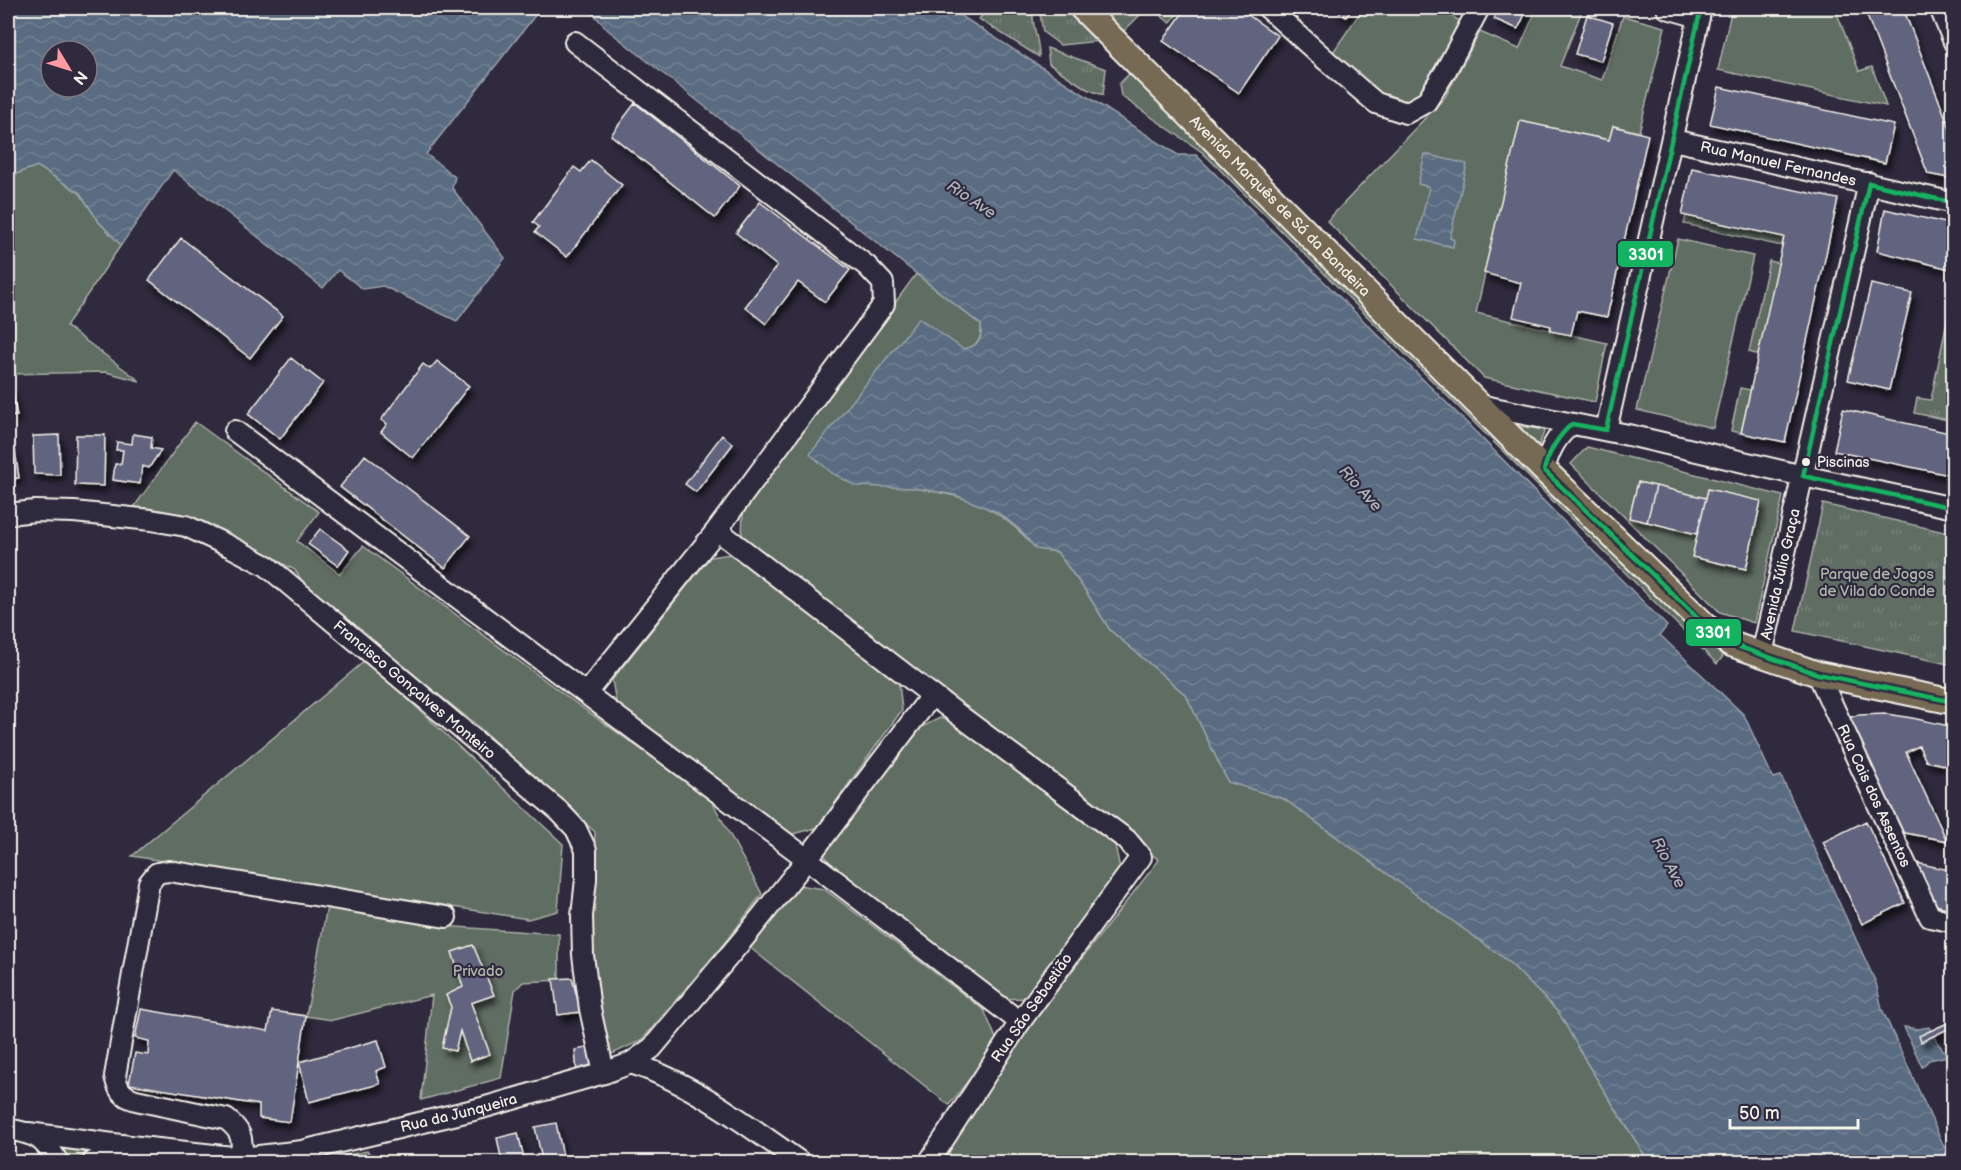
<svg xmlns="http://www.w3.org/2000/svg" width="1961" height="1170" font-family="'Balsamiq Sans',sans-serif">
	<defs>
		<pattern id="park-tufts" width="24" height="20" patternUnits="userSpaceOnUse" patternTransform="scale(1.5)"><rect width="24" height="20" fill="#606d62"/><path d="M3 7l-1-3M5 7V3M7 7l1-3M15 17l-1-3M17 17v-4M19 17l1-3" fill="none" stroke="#778278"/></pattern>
		<pattern id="water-waves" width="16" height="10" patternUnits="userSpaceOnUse" patternTransform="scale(1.5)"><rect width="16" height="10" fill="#5a6c81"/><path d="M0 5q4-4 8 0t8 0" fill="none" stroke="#728193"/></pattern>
		<filter id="shadow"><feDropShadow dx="3.5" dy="6" stdDeviation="3" flood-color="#0009"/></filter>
	</defs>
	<rect width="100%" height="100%" fill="#2f2a3d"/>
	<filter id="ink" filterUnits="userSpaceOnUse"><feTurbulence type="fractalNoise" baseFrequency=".0167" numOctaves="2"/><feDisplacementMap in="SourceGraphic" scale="12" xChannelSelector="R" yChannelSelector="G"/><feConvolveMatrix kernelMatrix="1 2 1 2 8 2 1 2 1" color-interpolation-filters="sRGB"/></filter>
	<g filter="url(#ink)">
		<path fill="#606d62" stroke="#aaafa5" stroke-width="1.5" d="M1097,8H1147L1121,34Z
			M1151,8H1182L1170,23Z
			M1363,8H1436L1464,23L1422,95L1403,105L1380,98L1331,55Z
			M1537,8H1583L1560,66L1602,80L1623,16L1665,27L1639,132L1614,126L1609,140L1520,122L1476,313L1607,343L1595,402L1484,378L1327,221L1445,97L1480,32L1519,49Z
			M1732,8H1835L1859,71L1872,67L1886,106L1718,70Z
			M1132,71L1697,635L1725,654L1717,664L1202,152L1121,96L1119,84Z
			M37,166L80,193L99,222L121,245L66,326L140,381L106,372L8,374V177Z
			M1686,216L1784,237L1782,246L1684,224Z
			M1678,239L1753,256L1713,428L1637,410Z
			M1769,261L1779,263L1759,355L1749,352Z
			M916,274L981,325C982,340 977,347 962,349L914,488C969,497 999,505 1036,549L1057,552L1085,590L1110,630L1186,695L1228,782L1284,799L1508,961L1559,1013L1587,1063L1649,1162H938L1032,1022L1159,860L742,537L743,511Z
			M1740,388L1751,390L1741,433L1731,431Z
			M195,422L319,512L297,541L340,574L363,546L577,704L710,798L762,894L732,934L642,1040L608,1056L593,986L590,923L595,832L473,722L310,593L295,570L261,552L205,527L134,507Z
			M1517,426L1545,430L1538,447Z
			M1587,447L1783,496L1754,623L1720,612L1571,464Z
			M731,554L899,683L902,710L817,828L789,835L616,703L612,680L710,557Z
			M366,660L563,844L558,911L528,919L132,856Z
			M940,718L952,722L1115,845L1121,873L1028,998L1001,999L837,874L823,853L915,730Z
			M798,885L824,889L984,1010L998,1043L949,1105L749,947Z
			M327,907L442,926L559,934V980L523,982L515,990L501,1078L421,1100L432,995L333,1020L306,1016Z
			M52,1147L87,1152L73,1162H63Z
			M367,1151L378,1162H313Z"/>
		<path fill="url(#park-tufts)" stroke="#aaafa5" stroke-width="1.5" d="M988,8H1034C1030,24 1040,40 1039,57L979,19Z
			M1039,8H1063L1100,41L1060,45L1043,32Z
			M1047,48L1106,69L1103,95L1087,89L1049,64Z
			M1953,291V421L1914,413L1917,398L1931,400Z
			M1823,504L1953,534V665L1795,631Z"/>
		<path fill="url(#water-waves)" stroke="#98a1aa" stroke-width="1.5" fill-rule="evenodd" d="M8,8H541L426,154L455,177L452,188L505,258L457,321L383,286L363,289L338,270L323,288L173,170L121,245L99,222L80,193L37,166L8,177ZM51,51H87V87H51Z
			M588,8H949L1178,155H1196L1459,415L1667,626L1660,635L1744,715L1773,778L1781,776L1876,983L1882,1009L1951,1162H1649L1587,1063L1559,1013L1508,961L1284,799L1228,782L1186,695L1110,630L1085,590L1057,552L1036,549L1019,529L997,512L955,495L914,488L856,486L832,473L810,454L919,318L963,349C977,347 983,340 981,325L608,30Z
			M1425,154L1467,164L1450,238L1454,240L1453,247L1417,239L1429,187L1418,184Z
			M1904,1027L1918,1029L1929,1027L1937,1042L1948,1056L1929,1060L1922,1067Z"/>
		<path fill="#62647e" stroke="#f4f1e8" stroke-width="1.5" filter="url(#shadow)" d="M1186,8H1238L1278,36L1239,93L1163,41Z
			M1332,8H1353L1346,17Z
			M1499,8H1528L1518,29L1494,19Z
			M1864,8H1903L1954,139V179L1928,174Z
			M1587,15L1613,23L1601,61L1575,54Z
			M1719,87L1894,125L1885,163L1710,124Z
			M635,103L740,186L715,218L611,135Z
			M1520,121L1609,140L1613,126L1648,135L1607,317L1577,311L1571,335L1550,331L1551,326L1513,317L1521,283L1484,273Z
			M591,160L622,185L567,257L535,232L539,227L533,222L574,167L581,172Z
			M1692,168L1838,199L1785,442L1741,433L1784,237L1682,215Z
			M760,202L850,270L825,302L798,282L766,324L745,307L777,266L736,233Z
			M1885,209L1954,225V270L1877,251Z
			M181,238L283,316L250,358L149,280Z
			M1871,284L1912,293L1889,390L1848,380Z
			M291,358L323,383L280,439L248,414Z
			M437,361L469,386L413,458L381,432L387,424L381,420L423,364L430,369Z
			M8,386H11L17,416L8,417Z
			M1843,409L1954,434V476L1834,451Z
			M133,434L152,437L151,448L161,450L149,468L142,466L140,484L113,480L115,464H121L123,450H116L117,442L132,444Z
			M59,435L60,475L34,474L33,436Z
			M76,435H105L104,486L75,485Z
			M722,435L733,444L696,492L685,484Z
			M15,450L19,478L8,480V451Z
			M365,455L470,536L445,568L340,487Z
			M1638,482L1656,486L1647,522L1629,518Z
			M1656,486L1706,498L1697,534L1647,522Z
			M1708,489L1761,501L1746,569L1692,557Z
			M320,529L349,550L338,566L308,544Z
			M1886,714L1912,718L1954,727V767L1926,761L1919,746L1906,752L1947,841L1900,832L1848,718L1858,715Z
			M1866,821L1905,903L1862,924L1823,842Z
			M1912,862L1954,871V910L1932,904Z
			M473,945L494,995L471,1003L490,1054L470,1061L460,1031L455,1051L442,1048L451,1007L446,995L463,987L452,952Z
			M572,978L581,1012L558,1015L553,979Z
			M141,1009L268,1031L272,1011L306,1016L290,1122L259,1118V1105L129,1084L135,1053L148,1055L149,1041L135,1038Z
			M1954,1020V1026L1921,1042L1919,1036Z
			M378,1040L386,1067L376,1071L380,1084L309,1102L299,1062Z
			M591,1047L597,1069L577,1074L575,1050Z
			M556,1123L563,1156L542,1160L535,1127Z
			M518,1133L525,1162H502L497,1138Z"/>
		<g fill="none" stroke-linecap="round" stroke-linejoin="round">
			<g stroke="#f4f1e8" stroke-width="24">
				<g id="minor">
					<path d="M1268,8L1327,61L1376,103L1406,113L1426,102L1445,72L1479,8"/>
					<path d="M1667,8L1699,17"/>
					<path d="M1940,8L1954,42"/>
					<path d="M575,42L867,266L883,283L884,304L717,530L586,693"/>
					<path id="s1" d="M1673,140L1954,203"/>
					<path d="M1479,405L1633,436L1803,476L1954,508"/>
					<path d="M1606,430L1701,8"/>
					<path d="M235,431L807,859L1020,1022"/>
					<path d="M1544,470C1549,451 1556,436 1572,424"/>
					<path id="s2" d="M8,514L35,511L74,512L151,520L186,526L229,546L267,566L297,591L559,811L576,829L586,850V879L582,916L583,955L590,1009L604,1073"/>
					<path d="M717,530L932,695L1127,840L1141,857L1020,1022L929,1162"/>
					<path id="s3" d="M1762,654L1869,183"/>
					<path id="s4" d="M1818,674L1930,917L1954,922"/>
					<path d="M631,1063C693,1083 747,1125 800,1162"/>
					<path d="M8,1129C37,1135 42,1136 58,1162"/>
					<path d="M28,1133L121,1145"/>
					<path d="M242,1158C242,1138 243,1132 226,1119L136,1100C122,1096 118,1090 115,1076L149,883L157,873L169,871L446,917"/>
					<path id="s5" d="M93,1162L121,1145L242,1158L302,1151L482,1108L604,1073L631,1063L652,1048L749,932L807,859L932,695"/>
				</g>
			</g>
			<g stroke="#f4f1e8" stroke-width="28">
				<g id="major">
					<path id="s6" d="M1082,8L1544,470L1710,630L1731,644L1818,674L1954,702"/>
				</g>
			</g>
			<use href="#minor" stroke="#2f2a3d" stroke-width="20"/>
			<use href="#major" stroke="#776a54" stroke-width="24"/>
			<g stroke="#2f2a3d" stroke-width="9">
				<path id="bus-1" d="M1701,8L1606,430L1572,424C1557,437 1549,451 1544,470L1710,630L1731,644L1818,674L1954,702
					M1954,203L1869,183L1803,476L1954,508"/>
			</g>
			<use href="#bus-1" stroke="#13b361" stroke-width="4.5"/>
		</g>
	</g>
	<circle fill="#f4f1e8" stroke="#2f2a3d" stroke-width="2" cx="1806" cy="462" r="5"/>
	<g text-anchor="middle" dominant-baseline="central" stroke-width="4.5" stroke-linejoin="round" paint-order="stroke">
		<g font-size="14" fill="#f4f1e8" stroke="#2f2a3d" text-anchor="start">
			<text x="1817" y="462">Piscinas</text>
		</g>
		<g font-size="15" fill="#f4f1e8" stroke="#2f2a3d">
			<text stroke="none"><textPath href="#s1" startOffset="108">Rua Manuel Fernandes</textPath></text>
			<text stroke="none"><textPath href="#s6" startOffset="280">Avenida Marquês de Sá da Bandeira</textPath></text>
			<text stroke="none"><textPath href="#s3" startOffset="82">Avenida Júlio Graça</textPath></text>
			<text stroke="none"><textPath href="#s2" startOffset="462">Francisco Gonçalves Monteiro</textPath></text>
			<text stroke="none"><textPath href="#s4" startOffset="134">Rua Cais dos Assentos</textPath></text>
			<text transform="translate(1032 1008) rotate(-55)">Rua São Sebastião</text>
			<text stroke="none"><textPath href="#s5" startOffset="376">Rua da Junqueira</textPath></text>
		</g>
		<g font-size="15" fill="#b1b6ac" stroke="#2f2a3d">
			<text x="1877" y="574">Parque de Jogos<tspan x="1877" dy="17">de Vila do Conde</tspan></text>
			<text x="478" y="971">Privado</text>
		</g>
		<g font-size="16" font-style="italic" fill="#afb5ba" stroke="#2f2a3d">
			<text transform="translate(971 200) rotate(34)">Rio Ave</text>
			<text transform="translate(1360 489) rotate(48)">Rio Ave</text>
			<text transform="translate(1668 863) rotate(62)">Rio Ave</text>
		</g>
	</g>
	<g stroke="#2f2a3d" stroke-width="2">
		<rect x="1617" y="240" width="57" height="28" rx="6" fill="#13b361"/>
		<rect x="1685" y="618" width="57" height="29" rx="6" fill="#13b361"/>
	</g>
	<g font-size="16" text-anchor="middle" font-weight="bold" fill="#fff">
		<text x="1646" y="260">3301</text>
		<text x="1713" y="638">3301</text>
	</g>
	<rect width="1961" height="1170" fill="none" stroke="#2f2a3d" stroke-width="30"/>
	<rect x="15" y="15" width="1931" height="1140" fill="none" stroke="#f4f1e8" stroke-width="2" filter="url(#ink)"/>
	<g transform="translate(69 69) rotate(128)"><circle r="28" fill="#2f2a3d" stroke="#7e7a81" stroke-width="1.5"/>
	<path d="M0-4.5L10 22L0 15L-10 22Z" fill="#ff9aa2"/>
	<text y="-9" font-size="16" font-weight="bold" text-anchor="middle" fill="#f4f1e8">N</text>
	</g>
	<path d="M1730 1119v9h128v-9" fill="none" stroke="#f4f1e8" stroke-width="3"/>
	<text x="1739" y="1119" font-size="18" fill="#f4f1e8" stroke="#2f2a3d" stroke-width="4.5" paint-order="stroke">50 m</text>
</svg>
